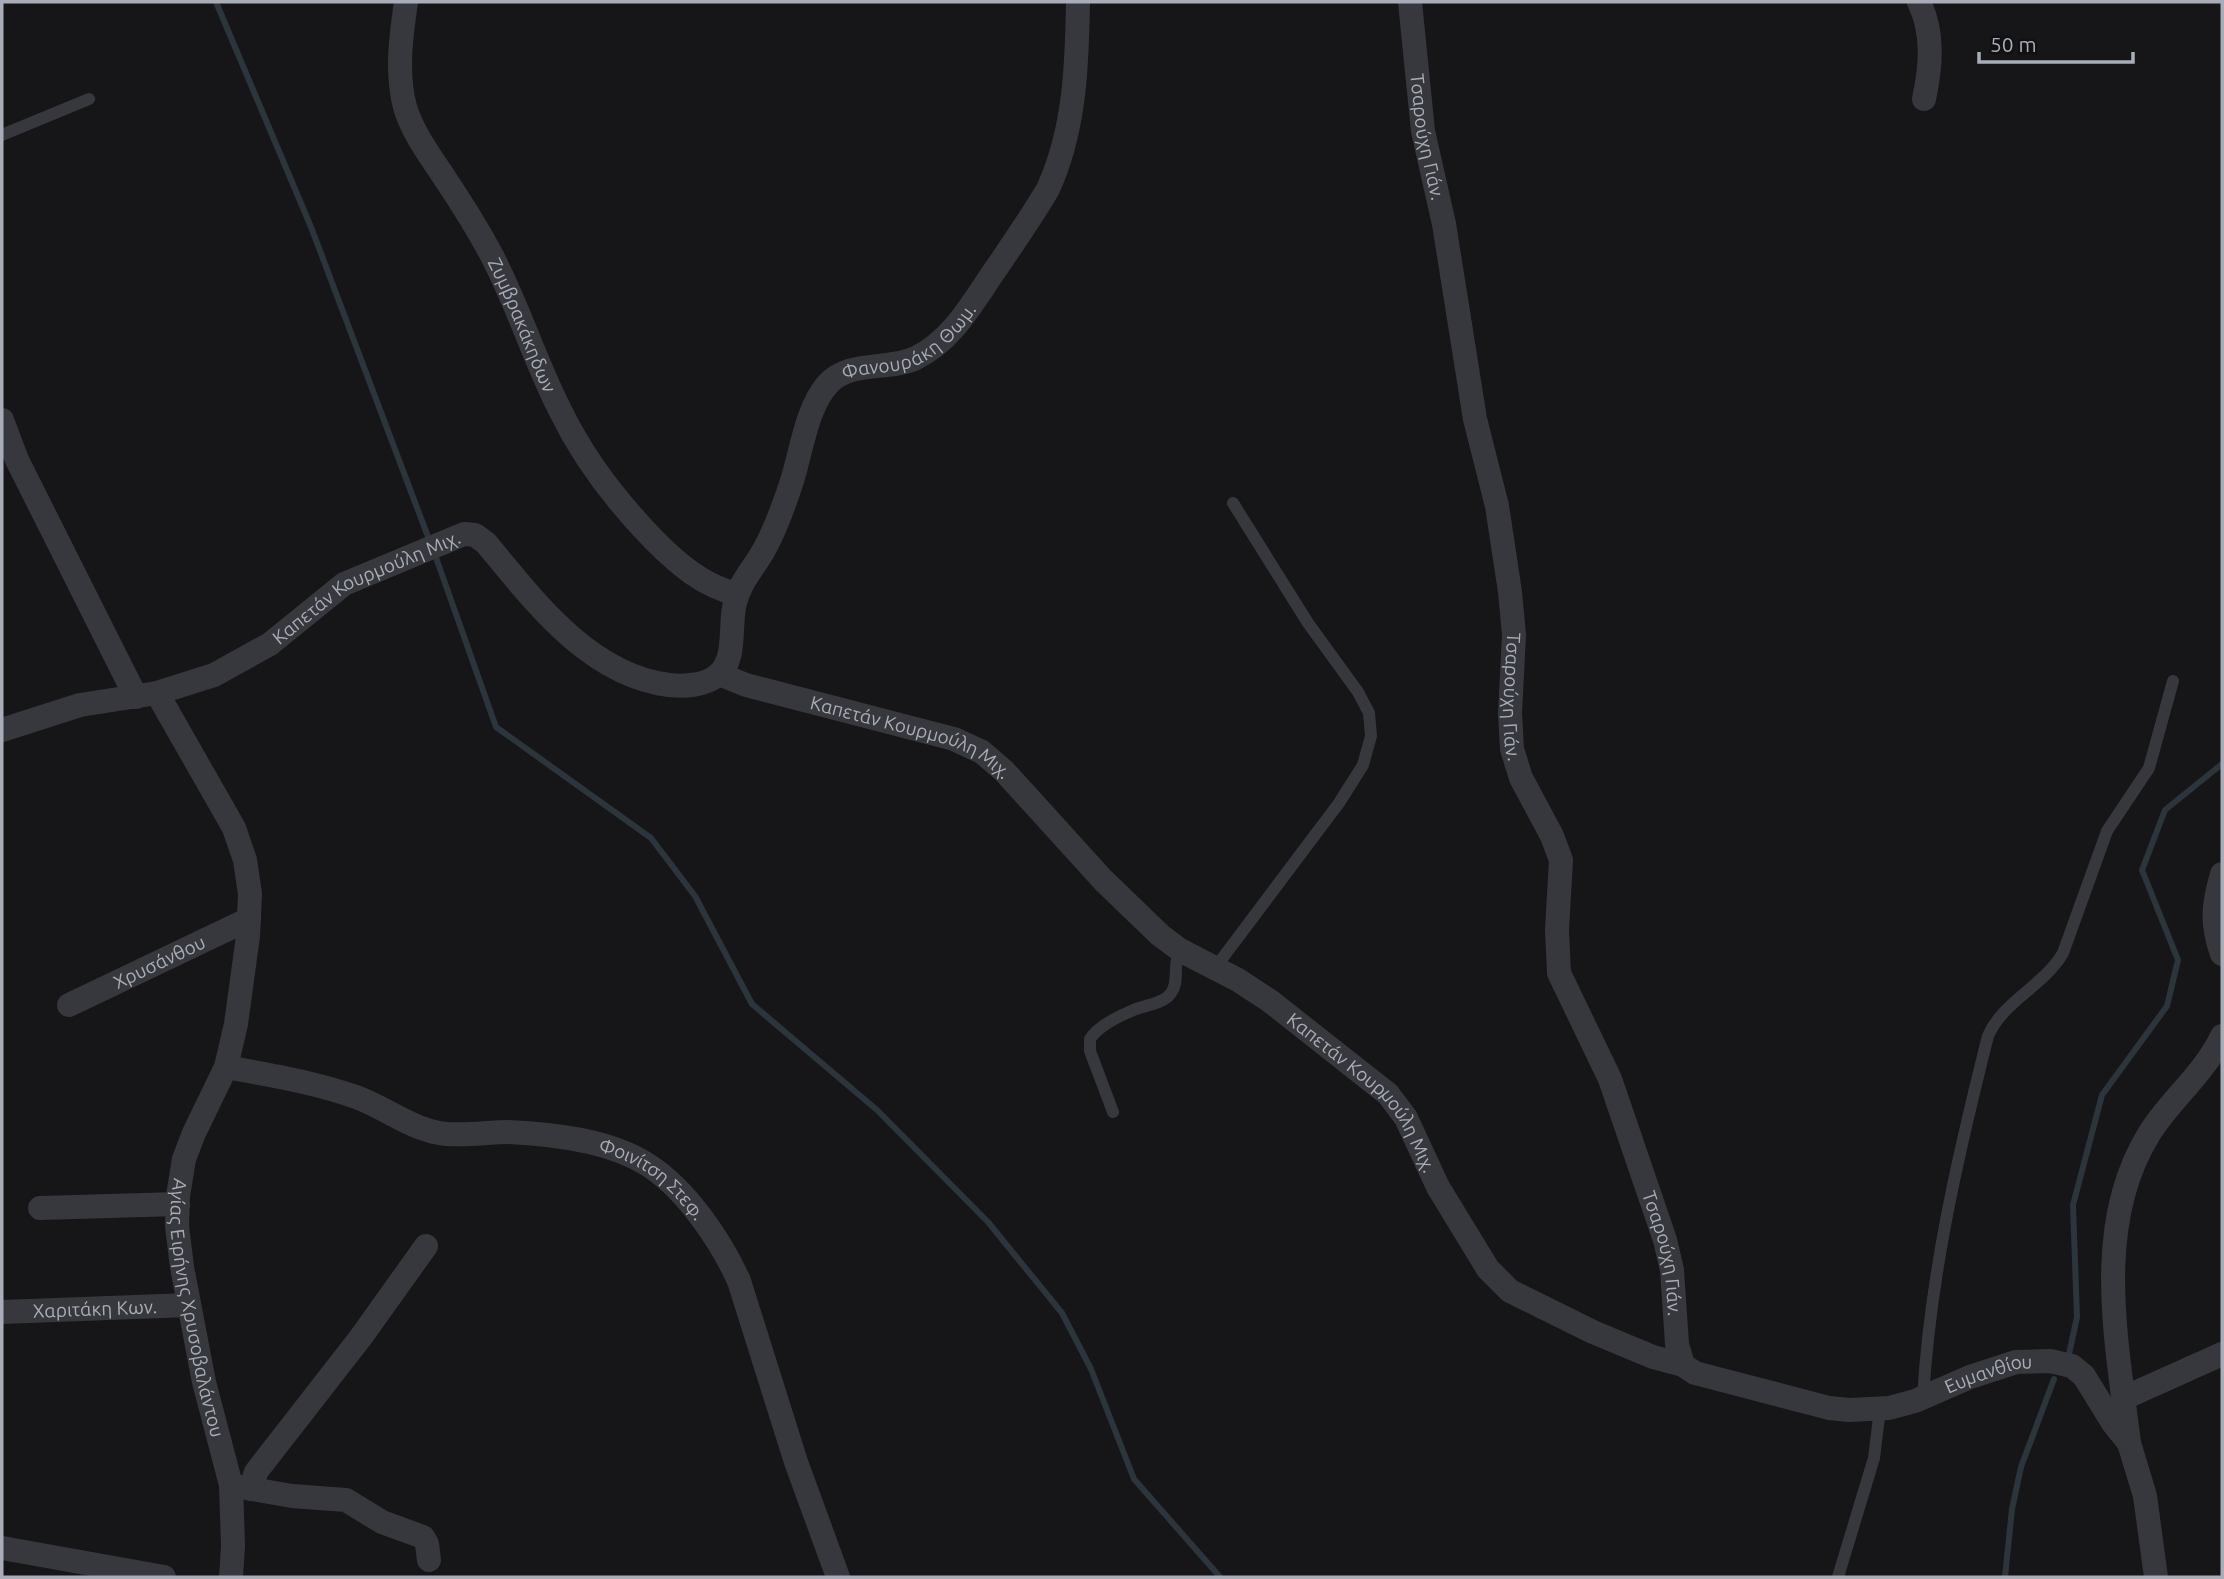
<svg xmlns="http://www.w3.org/2000/svg" width="2224" height="1579" font-family="Ubuntu,sans-serif">
	<rect width="100%" height="100%" fill="#161618"/>
	<g fill="none" stroke-linecap="round" stroke-linejoin="round">
		<path stroke="#2c353c" stroke-width="6" d="M216,2L311,227L430,542
			M434,552L496,727L651,838L695,896L752,1004L877,1110L988,1222L1062,1313L1091,1369L1134,1479L1220,1577
			M2069,1354L2077,1317L2073,1205L2102,1095L2167,1006L2178,960L2142,870L2165,810L2222,764
			M2005,1577L2012,1509L2021,1467L2054,1379"/>
		<path stroke="#37383d" stroke-width="12" d="M2,135L89,99
			M1215,968L1339,803L1363,765L1371,736L1369,713L1358,692L1308,623L1233,503
			M1113,1112L1090,1051V1039C1099,1025 1121,1015 1136,1009C1147,1005 1165,1003 1171,993C1180,981 1172,964 1180,950
			M1923,1398C1930,1276 1958,1155 1988,1036C2003,1001 2044,986 2063,953L2107,831L2149,768L2173,681
			M1838,1577L1874,1458L1880,1409"/>
		<g stroke="#37383d" stroke-width="24">
			<path id="s1" d="M406,2C401,36 396,73 405,107C413,134 431,157 446,180C462,204 477,228 490,252C518,304 534,360 561,412C584,459 618,503 654,540C678,564 703,586 737,594"/>
			<path id="s2" d="M1410,2L1423,131L1444,224L1475,419L1497,506L1510,592L1514,635L1510,713L1512,749L1521,778L1552,836L1561,860L1557,930L1559,973L1610,1079L1665,1240L1672,1270L1677,1344L1683,1365"/>
			<path d="M1919,2C1934,33 1931,66 1924,99"/>
			<path d="M2,420L17,460L136,697"/>
			<path id="s3" d="M719,674L746,685L954,739L982,752L1004,771L1103,880L1160,935L1180,950L1238,980L1270,1001L1388,1094L1406,1118L1438,1187L1488,1269L1510,1291L1593,1332L1653,1357L1683,1365L1695,1373L1829,1408L1849,1410L1889,1408L1915,1401L1970,1377L2016,1362L2050,1361L2072,1366L2084,1376L2113,1423L2129,1443L2145,1496L2156,1577"/>
			<path id="s4" d="M157,693L234,828L245,860L250,894L248,936L236,1024L226,1067L194,1133L184,1159L178,1196L177,1226L182,1267L204,1382L231,1485L233,1546L231,1577"/>
			<path id="s5" d="M2,730L80,705L157,693L214,675L270,644L344,584L464,534L475,535L486,543C534,601 589,675 669,685C686,687 707,685 719,674C737,658 729,624 735,603C740,581 755,567 765,548C776,528 784,505 791,484C801,454 806,409 827,385C848,360 888,371 916,358C952,340 971,305 993,273C1012,245 1031,218 1048,189C1075,130 1077,65 1078,2"/>
			<path d="M2222,874C2213,905 2211,923 2222,954"/>
			<path id="s6" d="M69,1005L249,919"/>
			<path id="s7" d="M226,1067C269,1075 314,1082 356,1097C384,1107 410,1128 439,1133C461,1137 486,1132 508,1132C553,1134 609,1140 648,1165C686,1189 721,1241 739,1281L796,1462L838,1577"/>
			<path d="M40,1208L178,1204"/>
			<path id="s8" d="M2,1312L189,1305"/>
			<path d="M2124,1398L2222,1354"/>
			<path d="M2129,1443C2117,1342 2092,1226 2149,1134C2170,1100 2205,1073 2222,1036"/>
			<path d="M235,1486L292,1496L346,1500L382,1522L423,1537L427,1544L429,1560"/>
			<path d="M251,1489L256,1472L361,1337L426,1246"/>
			<path d="M2,1548L164,1577"/>
		</g>
	</g>
	<g text-anchor="middle" dominant-baseline="central" stroke-width="7" stroke-linejoin="round" paint-order="stroke">
		<g font-size="19" fill="#a8adb8" stroke="#111113">
			<text stroke="none"><textPath href="#s2" startOffset="136">Τσαρούχη Γιάν.</textPath></text>
			<text stroke="none"><textPath href="#s1" startOffset="354">Ζυμβρακάκηδων</textPath></text>
			<text stroke="none"><textPath href="#s5" startOffset="1232">Φανουράκη Θωμ.</textPath></text>
			<text stroke="none"><textPath href="#s5" startOffset="397">Καπετάν Κουρμούλη Μιχ.</textPath></text>
			<text stroke="none"><textPath href="#s2" startOffset="704">Τσαρούχη Γιάν.</textPath></text>
			<text stroke="none"><textPath href="#s3" startOffset="203">Καπετάν Κουρμούλη Μιχ.</textPath></text>
			<text stroke="none"><textPath href="#s6" startOffset="100">Χρυσάνθου</textPath></text>
			<text stroke="none"><textPath href="#s3" startOffset="791">Καπετάν Κουρμούλη Μιχ.</textPath></text>
			<text stroke="none"><textPath href="#s7" startOffset="450">Φοινίτση Στεφ.</textPath></text>
			<text stroke="none"><textPath href="#s2" startOffset="1292">Τσαρούχη Γιάν.</textPath></text>
			<text stroke="none"><textPath href="#s8" startOffset="93">Χαριτάκη Κων.</textPath></text>
			<text stroke="none"><textPath href="#s4" startOffset="651">Αγίας Ειρήνης Χρυσοβαλάντου</textPath></text>
			<text stroke="none"><textPath href="#s3" startOffset="1550">Ευμανθίου</textPath></text>
		</g>
	</g>
	<rect width="2224" height="1579" fill="none" stroke="#a8adb8" stroke-width="7"/>
	<path d="M1979 52v10h154v-10" fill="none" stroke="#a8adb8" stroke-width="3.5"/>
	<text x="1990" y="52" font-size="21" fill="#a8adb8" stroke="#111113" stroke-width="5" paint-order="stroke">50 m</text>
</svg>
